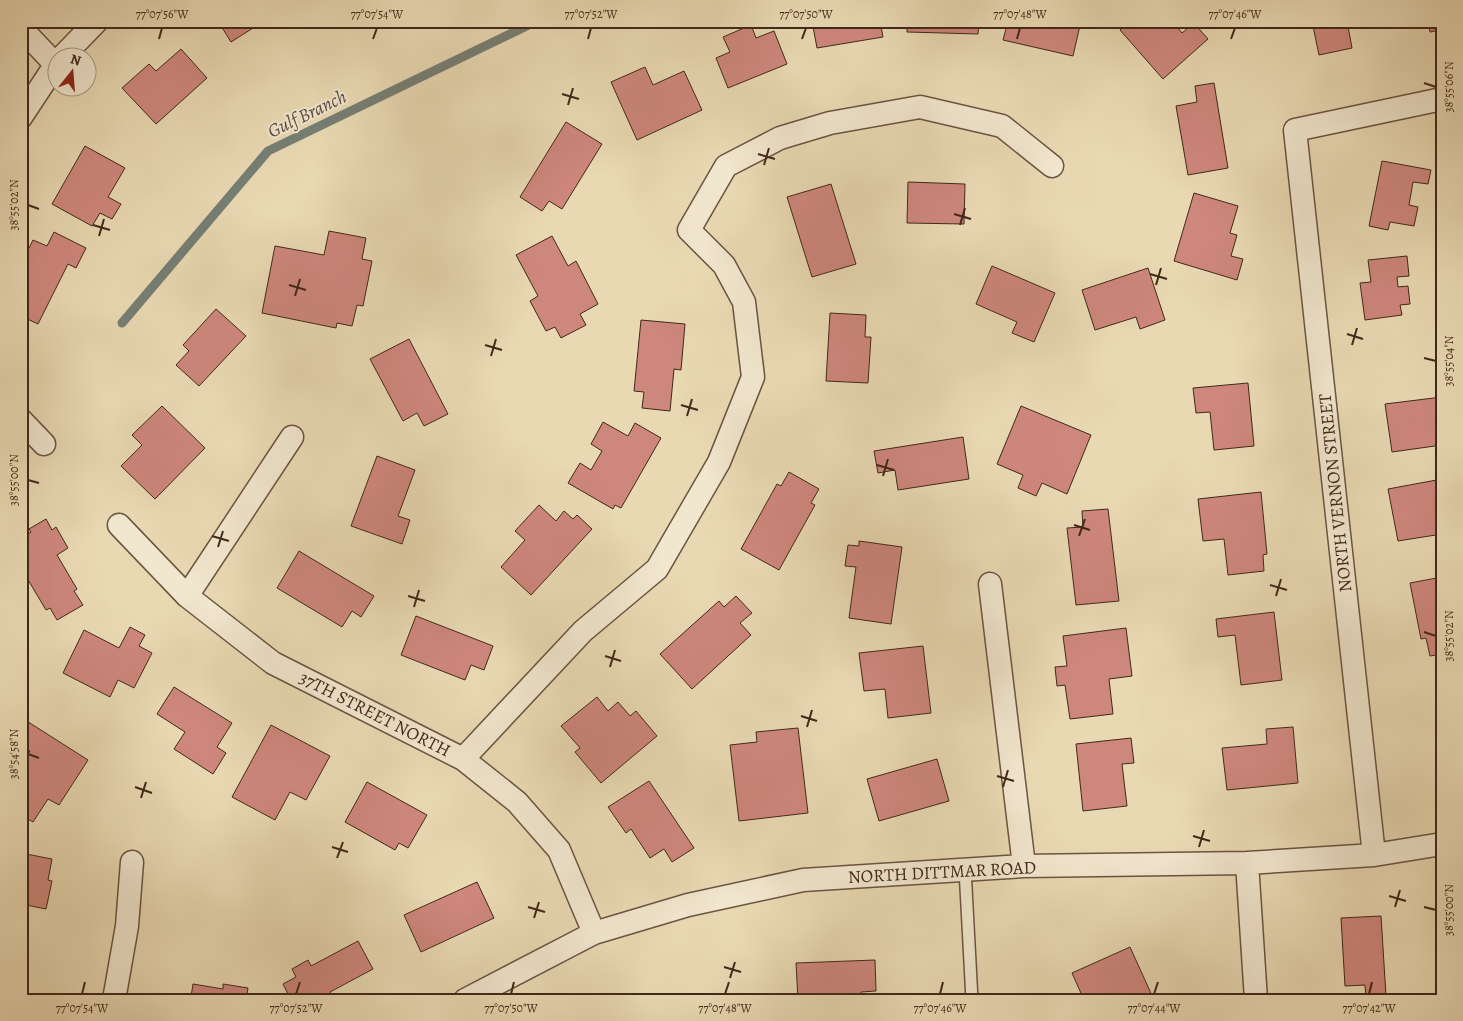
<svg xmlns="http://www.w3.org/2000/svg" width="1463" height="1021" font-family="Alegreya,serif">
	<rect width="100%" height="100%" fill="#e9d9b3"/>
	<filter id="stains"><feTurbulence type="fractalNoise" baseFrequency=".004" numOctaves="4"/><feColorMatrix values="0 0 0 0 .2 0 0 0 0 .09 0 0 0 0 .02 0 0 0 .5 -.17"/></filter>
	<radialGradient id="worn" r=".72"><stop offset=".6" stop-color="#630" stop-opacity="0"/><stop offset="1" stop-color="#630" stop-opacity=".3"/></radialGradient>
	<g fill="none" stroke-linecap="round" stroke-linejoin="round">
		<path stroke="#767f75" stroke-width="9" d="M122,323L268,151L537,21"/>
	</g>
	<path fill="#ce877d" stroke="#412819" d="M218,21H264L231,42Z
		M812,21H880L883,37L817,48Z
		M907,21H979L978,34L907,32Z
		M1008,21H1081L1073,56L1003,40Z
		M1130,21H1172L1182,33L1194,23L1208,39L1163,79L1120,30Z
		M1312,21H1347L1352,48L1319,55Z
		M1428,21H1442V30L1430,32Z
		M751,25L756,38L774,31L787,64L728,88L716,58L730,52L723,37Z
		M181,49L207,78L156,124L122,88L149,64L156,71Z
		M645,67L653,85L684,71L702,110L637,140L611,82Z
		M1214,83L1228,168L1188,175L1176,106L1197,102L1195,86Z
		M566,122L602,144L562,209L549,201L542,211L520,197Z
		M85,146L125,168L108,197L121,204L112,219L100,213L92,226L52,204Z
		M1382,161L1431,170L1428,184L1413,182L1409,205L1418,207L1414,226L1390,222L1388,230L1369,226Z
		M908,182L965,184L964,224L907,223Z
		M831,184L856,264L812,277L787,197Z
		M1194,193L1238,206L1230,233L1237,235L1231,256L1243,259L1237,280L1174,261Z
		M329,231L366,238L362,259L372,261L363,306L357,305L352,326L337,323L336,328L262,313L275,246L324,255Z
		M54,232L86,248L76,268L68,264L38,324L21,316V264L33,240L47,246Z
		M552,236L568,266L576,261L598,304L580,314L586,325L561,338L555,327L546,331L530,301L538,296L516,255Z
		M1407,256L1409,276L1397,277L1398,287L1408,286L1410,304L1400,305L1402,315L1365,320L1360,283L1371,282L1368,260Z
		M992,266L1055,293L1034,342L1012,333L1017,322L976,304Z
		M1148,268L1165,320L1140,329L1136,317L1095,330L1082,290Z
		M216,309L246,336L199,386L176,365L189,351L183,345Z
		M830,313L866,315L865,337H871L868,383L826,381Z
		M641,320L685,324L681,370L674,369L670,411L642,408L644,392L634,391Z
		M409,339L448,414L424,426L417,413L403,421L370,359Z
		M1248,383L1254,446L1214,450L1210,412L1196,413L1193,388Z
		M1442,397V445L1392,452L1385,404Z
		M162,406L205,448L155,499L121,466L142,445L132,435Z
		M1021,406L1091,435L1067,494L1042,483L1036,496L1018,488L1023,475L997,464Z
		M603,422L628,436L635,423L661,438L621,508L615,505L613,509L568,483L580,463L591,470L602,451L591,444Z
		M963,437L969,479L898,490L895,470L878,473L874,451Z
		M377,456L415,470L398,516L410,520L402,544L351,526Z
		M789,472L819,489L811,503L815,505L779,570L741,549L777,484L781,486Z
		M1442,479V506L1439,507L1442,534L1398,541L1388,489Z
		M1261,492L1267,554L1263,555L1264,571L1228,575L1224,539L1203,541L1198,499Z
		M539,505L556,521L564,511L573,519L577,515L592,529L531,595L501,567L525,540L515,531Z
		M1108,509L1119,601L1076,605L1067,528L1083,527L1082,511Z
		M46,519L52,530L56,527L68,548L57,555L77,589L74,591L83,605L57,620L50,608L46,610L21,568V549L24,547L21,538L31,532L29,529Z
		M859,541L902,547L891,624L849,618L856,567L845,566L848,545L859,546Z
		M299,551L374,596L361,617L352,611L342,627L277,588Z
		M1442,577V654L1430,656L1426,638L1421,639L1410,583Z
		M736,596L752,613L740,623L751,635L692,689L660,654L719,601L724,607Z
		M1274,612L1282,680L1241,685L1235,635L1218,637L1216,619Z
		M416,616L493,646L484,670L471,665L465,680L401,655Z
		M130,627L145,635L139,646L152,653L134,688L118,680L110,697L63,673L84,630L119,648Z
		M1126,628L1132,676L1109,679L1113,714L1070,719L1065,685L1057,686L1055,667L1067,666L1063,636Z
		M923,646L931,713L888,718L885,689L864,691L859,653Z
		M174,687L232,723L217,747L226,753L213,774L174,749L185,732L157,714Z
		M597,697L608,711L618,702L630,716L636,711L657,736L601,783L575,752L580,748L561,726Z
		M22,718L88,760L59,805L48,799L33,822L21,815V765L30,751L21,746Z
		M271,725L330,756L306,800L290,792L275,820L232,797Z
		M1293,727L1298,783L1227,790L1222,748L1267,744L1266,729Z
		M798,728L808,813L739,821L730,745L757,742L756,732Z
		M1131,738L1134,763L1122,764L1127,806L1083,811L1076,744Z
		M937,759L949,801L879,821L867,779Z
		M649,781L694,848L672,862L664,849L650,858L631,829L626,833L608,807Z
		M367,782L427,815L408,848L399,843L395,850L345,822Z
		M21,853L52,859L48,880L52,881L46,909L21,904Z
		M477,882L494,918L421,952L404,915Z
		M1381,916L1386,996L1366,998L1365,985L1345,986L1341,918Z
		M358,941L373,969L330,992L333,997L327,1000H291L283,984L296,977L292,969L308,960L311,966Z
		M1130,947L1154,1000H1084L1072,973Z
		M875,960L876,991L861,992V1000H798L796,963Z
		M193,984L223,989V984L248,988L246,1000H174L175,994L191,997Z"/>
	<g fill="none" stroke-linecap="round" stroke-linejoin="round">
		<g stroke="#6b5440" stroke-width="14">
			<path id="lane" d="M965,869L972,1000"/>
		</g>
		<g stroke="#6b5440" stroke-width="25">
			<path id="street" d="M21,28L55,64
				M61,58L97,21
				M21,117L58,61
				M21,420L44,444
				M119,525L187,596L273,663L463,759L517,802L559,850L594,933
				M990,584L1024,866
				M187,596L292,437
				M463,759L583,631L657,569L719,462L753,377L744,302L724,265L689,230L726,166L780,138L830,123L920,107L1002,126L1052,166
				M1374,855L1295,130L1442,99
				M1247,863L1256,1000
				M114,1000L127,926L132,862
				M465,1000L594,933L688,905L803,880L1024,866L1247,863L1374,855L1442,844"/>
		</g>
		<use href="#lane" stroke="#f1e6ce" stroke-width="11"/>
		<use href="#street" stroke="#f1e6ce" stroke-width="22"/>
	</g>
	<path fill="none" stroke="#412819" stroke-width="2" d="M159,39L162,28M373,39L377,28M588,39L591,28M802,39L806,28M1017,39L1020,28M1231,39L1235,28M1424,83L1436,87M562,94L579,99M568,105L573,88M758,154L775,159M764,165L769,148M28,205L39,209M954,214L971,219M93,225L110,230M960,225L965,208M99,236L104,219M1150,274L1167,279M289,285L306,290M1156,285L1161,268M295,296L300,279M1347,334L1363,339M485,345L502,350M1352,345L1357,328M491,356L496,339M1424,358L1436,361M681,405L698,410M687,416L692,399M877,465L894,470M883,476L888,459M28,480L39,483M1074,525L1090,530M212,536L229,541M1079,536L1085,519M218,547L223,531M1270,585L1287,590M408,596L425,601M1276,596L1281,579M414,607L419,590M1424,632L1436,636M605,656L621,661M610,667L615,650M801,716L817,721M807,727L812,710M28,754L39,758M997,776L1014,781M135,787L152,793M1003,787L1008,770M141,798L146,782M1193,836L1210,841M332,847L348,852M1199,847L1204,830M337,858L343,842M1389,896L1406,901M528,907L545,912M1395,907L1400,890M1424,907L1436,910M534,918L539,902M724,967L741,972M730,978L735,962M82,994L85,982M296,994L300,982M511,994L514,982M725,994L729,982M940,994L943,982M1154,994L1158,982M1369,994L1372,982"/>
	<g text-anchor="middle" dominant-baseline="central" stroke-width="4" stroke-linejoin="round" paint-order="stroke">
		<g font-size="18" fill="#412819" stroke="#f1e6ce">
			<text transform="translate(1335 493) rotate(-96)">NORTH VERNON STREET</text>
			<text transform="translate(375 714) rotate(27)">37TH STREET NORTH</text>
			<text transform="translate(942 872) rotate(-3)">NORTH DITTMAR ROAD</text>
		</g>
		<g font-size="19" font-style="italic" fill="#574c40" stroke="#f1e6ce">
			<text transform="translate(307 114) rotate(-26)">Gulf Branch</text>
		</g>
	</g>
	<rect width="1463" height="1021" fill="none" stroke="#e9d9b3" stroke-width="55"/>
	<g transform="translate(72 72) rotate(17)"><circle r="24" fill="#f1e6ce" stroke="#ab9a86"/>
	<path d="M0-4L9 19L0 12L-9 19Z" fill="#8f2418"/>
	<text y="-8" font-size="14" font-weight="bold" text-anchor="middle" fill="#412819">N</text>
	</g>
	<rect x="28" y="28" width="1408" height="966" fill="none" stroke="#412819" stroke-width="2"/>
	<g font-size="12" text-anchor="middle" fill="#412819">
		<text x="162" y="18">77°07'56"W</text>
		<text x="377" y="18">77°07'54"W</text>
		<text x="591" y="18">77°07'52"W</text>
		<text x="806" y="18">77°07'50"W</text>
		<text x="1020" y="18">77°07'48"W</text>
		<text x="1235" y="18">77°07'46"W</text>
		<text transform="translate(1449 87) rotate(-90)" y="4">38°55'06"N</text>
		<text transform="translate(14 205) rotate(-90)" y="4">38°55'02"N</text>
		<text transform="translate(1449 361) rotate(-90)" y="4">38°55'04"N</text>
		<text transform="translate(14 480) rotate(-90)" y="4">38°55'00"N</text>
		<text transform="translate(1449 636) rotate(-90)" y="4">38°55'02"N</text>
		<text transform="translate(14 754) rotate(-90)" y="4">38°54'58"N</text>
		<text transform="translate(1449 910) rotate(-90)" y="4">38°55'00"N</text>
		<text x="82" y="1012">77°07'54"W</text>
		<text x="296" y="1012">77°07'52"W</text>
		<text x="511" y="1012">77°07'50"W</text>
		<text x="725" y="1012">77°07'48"W</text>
		<text x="940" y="1012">77°07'46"W</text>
		<text x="1154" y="1012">77°07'44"W</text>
		<text x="1369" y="1012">77°07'42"W</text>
	</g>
	<rect width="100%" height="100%" filter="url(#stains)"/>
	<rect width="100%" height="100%" fill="url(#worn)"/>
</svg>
